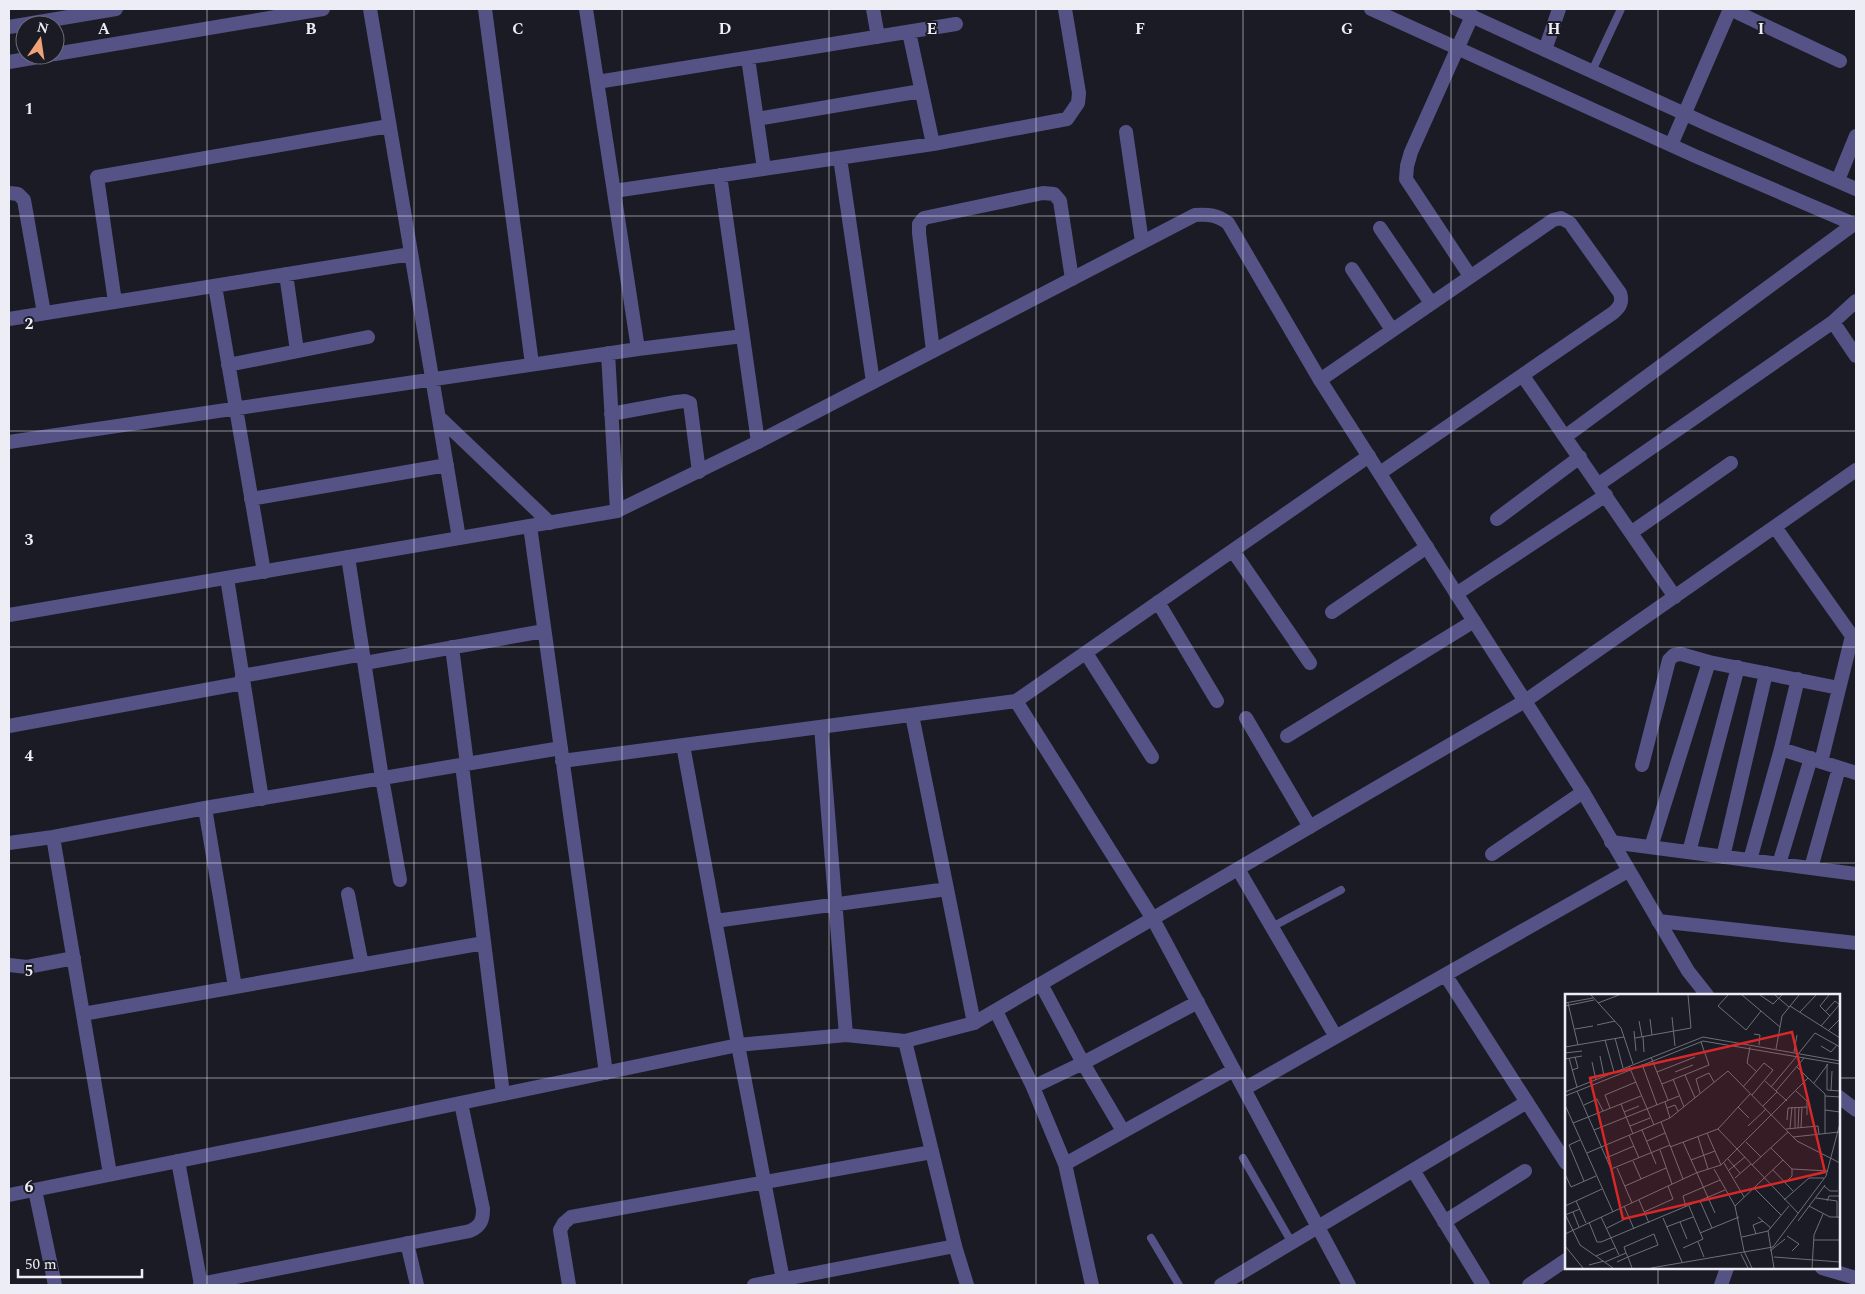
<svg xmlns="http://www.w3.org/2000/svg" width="1865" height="1294" font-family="Spectral,serif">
	<rect width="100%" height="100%" fill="#1b1b25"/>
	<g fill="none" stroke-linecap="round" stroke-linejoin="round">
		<path stroke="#555286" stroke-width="8" d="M1592,71L1621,9
			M1272,927L1341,890
			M1243,1158L1292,1243
			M1151,1238L1179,1285"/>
		<path stroke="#555286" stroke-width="14" d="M370,9L459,538
			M485,9L532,364
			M586,9L638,349
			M873,9L878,37
			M1730,9L1840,61
			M909,32L933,144
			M1545,50L1559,9
			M748,58L764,169
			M597,82L956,24
			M757,119L921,91
			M1126,132L1142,242
			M840,158L873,382
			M720,175L758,442
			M1838,180L1856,136
			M614,191L933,144L1067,119L1078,103L1079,93L1065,9
			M9,193L18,194L24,200L44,313
			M1380,228L1431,303
			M1352,269L1392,330
			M286,274L297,351
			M1470,276L1406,179L1407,166L1411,152L1472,16
			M215,286L264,572
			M115,302L97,177L389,126
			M9,319L411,254
			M1833,322L1856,356
			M933,351L919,233V224L924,218L1043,193L1054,194L1060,201L1072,279
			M608,353L617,511
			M228,365L368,337
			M1523,376L1675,597
			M1320,380L1553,220L1561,218L1570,223L1620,293C1623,302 1620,307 1613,313L1380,473
			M611,414L676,402L685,401L690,403L699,472
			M439,417L550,523
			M1566,436L1854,224
			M9,442L638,349L743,336
			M1599,484L1833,322L1856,301
			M251,499L447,465
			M1497,519L1580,457
			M530,526L606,1073
			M1775,527L1852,636L1821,762
			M1632,532L1731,463
			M1233,551L1310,663
			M348,557L382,778L400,880
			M227,578L262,799
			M1456,594L1606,495
			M1158,602L1217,701
			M1332,612L1427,547
			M452,647L467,764
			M1086,653L1152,757
			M365,663L544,631
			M242,676L363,654
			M1016,701L1153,919L1349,1285
			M1525,701L1856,470
			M912,715L974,1023
			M1246,718L1310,827
			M9,726L243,683
			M821,727L846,1035
			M1287,736L1474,621
			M683,745L738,1045L784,1285
			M1781,749L1856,773
			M562,761L1016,701L1369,456
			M462,765L503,1094
			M1642,765L1669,660L1674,655L1681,654L1709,662L1839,688
			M205,808L235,987
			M53,837L110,1174
			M1611,842L1856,874
			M9,843L53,837L205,808L561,748
			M1651,847L1709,662
			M1689,852L1738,667
			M1492,854L1583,792
			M1723,857L1766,673
			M1750,860L1781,749L1798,679
			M1779,864L1811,758
			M1811,868L1839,768
			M1238,869L1336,1037
			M348,894L362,965
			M715,921L947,889
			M1658,921L1856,943
			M9,965L27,967L74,958
			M1446,976L1566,1163
			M1041,984L1083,1063L1123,1131
			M996,1011L1033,1087L1065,1164L1092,1285
			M83,1014L484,943
			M1033,1087L1083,1063L1198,1002
			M1244,1089L1628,871
			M178,1161L201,1285
			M1065,1164L1234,1070
			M1413,1170L1483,1285
			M35,1190L55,1285
			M1444,1222L1525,1171
			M407,1243L417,1285
			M1822,1268L1856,1278
			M200,1284L470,1231C481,1226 483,1220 483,1209L461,1103
			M569,1285L560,1230L564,1223L571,1217L932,1152
			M754,1285L955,1246
			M1221,1285L1527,1102
			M1529,1285L1566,1260
			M1721,1285L1727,1268"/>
		<path stroke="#555286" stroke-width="14" d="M1371,9L1695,156L1856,225
			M1456,9L1709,125L1856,189
			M9,27L116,9
			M55,54L323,9
			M9,62L50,55
			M1671,145L1730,9
			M9,615L617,511L758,442L1195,215C1209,214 1217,215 1228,223L1320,380L1583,792L1688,971L1707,995
			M905,1041L955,1246L967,1285
			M1839,1097L1856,1110
			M9,1195L293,1138L738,1045L846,1035L905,1041L974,1023L1525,701"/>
	</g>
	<path fill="none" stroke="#edeef5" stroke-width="1" stroke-opacity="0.55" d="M207,9V1285M414,9V1285M622,9V1285M829,9V1285M1036,9V1285M1243,9V1285M1451,9V1285M1658,9V995M9,216H1856M9,431H1856M9,647H1856M9,863H1856M9,1078H1566M1839,1078H1856M1658,1268V1285"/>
	<g transform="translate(1565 994)">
		<rect width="275" height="275" fill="#1b1b25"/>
		<path fill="none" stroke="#6f6f78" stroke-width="1" d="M26,1L56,34L68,70M163,1L153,12L181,36L196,17M177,1L215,33M195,1L208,10L217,1M210,1L224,13M264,1L255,12L265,22M0,9L28,4M3,9L13,51M33,9L54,1M0,12L29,6M225,12L275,44M235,18L251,1M260,18L270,7L275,11M107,23L110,52M85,25L87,41M74,27L77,43M32,31L50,27M256,32L275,10M10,35L28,32M69,37L71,57M263,37L275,25M189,40L195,41L194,51M78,43L79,58M50,44L58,74M70,44L126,34L123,1M40,46L49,78M256,52L266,58L272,51M0,53L59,43M185,53L182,69L192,78M211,55L217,22L234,1M229,58L232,41M0,59L17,57M234,59L250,39L275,53M35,62L39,82M86,63L103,106M4,64L12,93M0,65L17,62M27,68L31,86M77,70L92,111M262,70V96L275,97M64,72L89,131M232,73L243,84M7,76L13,74L10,63M92,78L130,63M110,78L128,71M120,81L130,104M108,85L119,113M200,87L222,107M249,89L263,70M97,90L144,71L136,48M178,93L199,69L208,76L187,101M206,93L232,62M12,97L46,175L105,151M211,97L239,64M231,97L242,107V121M266,97L267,77M0,98L138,43L275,67M135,99L131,85L144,79L149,88M0,102L138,47L275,70M260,102L275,103M100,108L105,124M56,110L68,140M0,111L48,218M19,111L32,105L38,117M198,112L212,98M173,113L184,124M45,114L40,101L71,88M102,114L110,111L113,117M260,116L275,118M59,118L74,112M222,126L223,114L242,113M96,128L118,185M8,129L76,102M65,132L85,124M183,132L201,115M225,134L227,113M230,134V113M233,134L234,113M236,134L237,113M153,135L233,219M221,135L253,132L254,140M29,136L114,102M77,136L91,170M142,139L156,171M64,141L74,164M133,143L143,175M228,143L274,138M15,146L4,151L19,187M82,147L100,139M118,148L150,219M181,148L196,163M105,153L153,135L185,100M206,154L227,175V182L220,189M95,156L107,190M22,159L105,124L163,77L232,147L275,169M41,164L69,152M163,165L175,179M126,166L150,157M68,167L76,185M159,169L179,203M187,171L223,138M52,174L67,209M149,175L170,212L179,257L187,274M227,175L263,177M164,176L180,163M208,176L228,197M0,180L6,193L31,182M170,184L186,170M60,192L101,174M259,192L265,197H273M189,194L216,221M251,204L272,207V224M74,206L84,229M219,206L244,184H259M11,207L21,229M135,207L147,234M262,207L264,202H274M0,212L37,195M59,212L69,235M170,212L218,166M244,212L265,223H275M121,213L118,202L155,186M8,218L14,233M79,218L108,205L103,192M0,220L15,251L48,274M0,221L15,215M36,223L54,261M193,223L206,234M98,224L117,268M233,227L260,191M24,228L32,248H36L160,196M115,228L122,245M101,233L128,223M42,234L64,223M203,237L209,274M135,239L174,223M0,240L131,179L156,171L243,84L260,100V139M191,240L188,231L198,227M222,242L234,250L227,257M177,243L203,237L224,212M249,246H275M133,248L139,263M0,252L18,274M118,254L138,245L124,212M205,257L220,245M176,260L183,274M31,262L50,254M209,263L275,268M40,268L61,259M52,268L63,263L93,251L89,240L59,253L61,259L63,263L67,274M24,271L39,267M86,274L208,253L261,182L275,129M247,274L249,241L258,220"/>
		<path fill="#d62828" fill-opacity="0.15" stroke="#d62828" stroke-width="2.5" d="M227,38L260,178L58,225L25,84Z"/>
		<rect width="275" height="275" fill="none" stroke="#edeef5" stroke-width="2.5"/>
	</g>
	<g font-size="16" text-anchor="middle" font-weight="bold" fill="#edeef5" stroke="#1b1b25" stroke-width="4" stroke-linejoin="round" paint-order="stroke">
		<text x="104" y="34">A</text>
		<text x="311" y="34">B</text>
		<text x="518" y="34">C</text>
		<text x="725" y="34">D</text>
		<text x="932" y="34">E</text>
		<text x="1140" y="34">F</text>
		<text x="1347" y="34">G</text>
		<text x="1554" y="34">H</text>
		<text x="1761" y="34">I</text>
		<text x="29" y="114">1</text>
		<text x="29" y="329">2</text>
		<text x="29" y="545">3</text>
		<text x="29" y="761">4</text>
		<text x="29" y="976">5</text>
		<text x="29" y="1192">6</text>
	</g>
	<rect width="1865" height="1294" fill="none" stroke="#edeef5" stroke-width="20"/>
	<g transform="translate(40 40) rotate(13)"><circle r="24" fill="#1b1b25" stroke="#6f6f78"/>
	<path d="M0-4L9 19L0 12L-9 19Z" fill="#efa377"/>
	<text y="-8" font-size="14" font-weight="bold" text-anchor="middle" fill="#edeef5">N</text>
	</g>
	<path d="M18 1269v8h124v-8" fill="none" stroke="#edeef5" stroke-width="2.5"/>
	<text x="25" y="1269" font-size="15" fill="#edeef5" stroke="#1b1b25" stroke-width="4" paint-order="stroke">50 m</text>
</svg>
